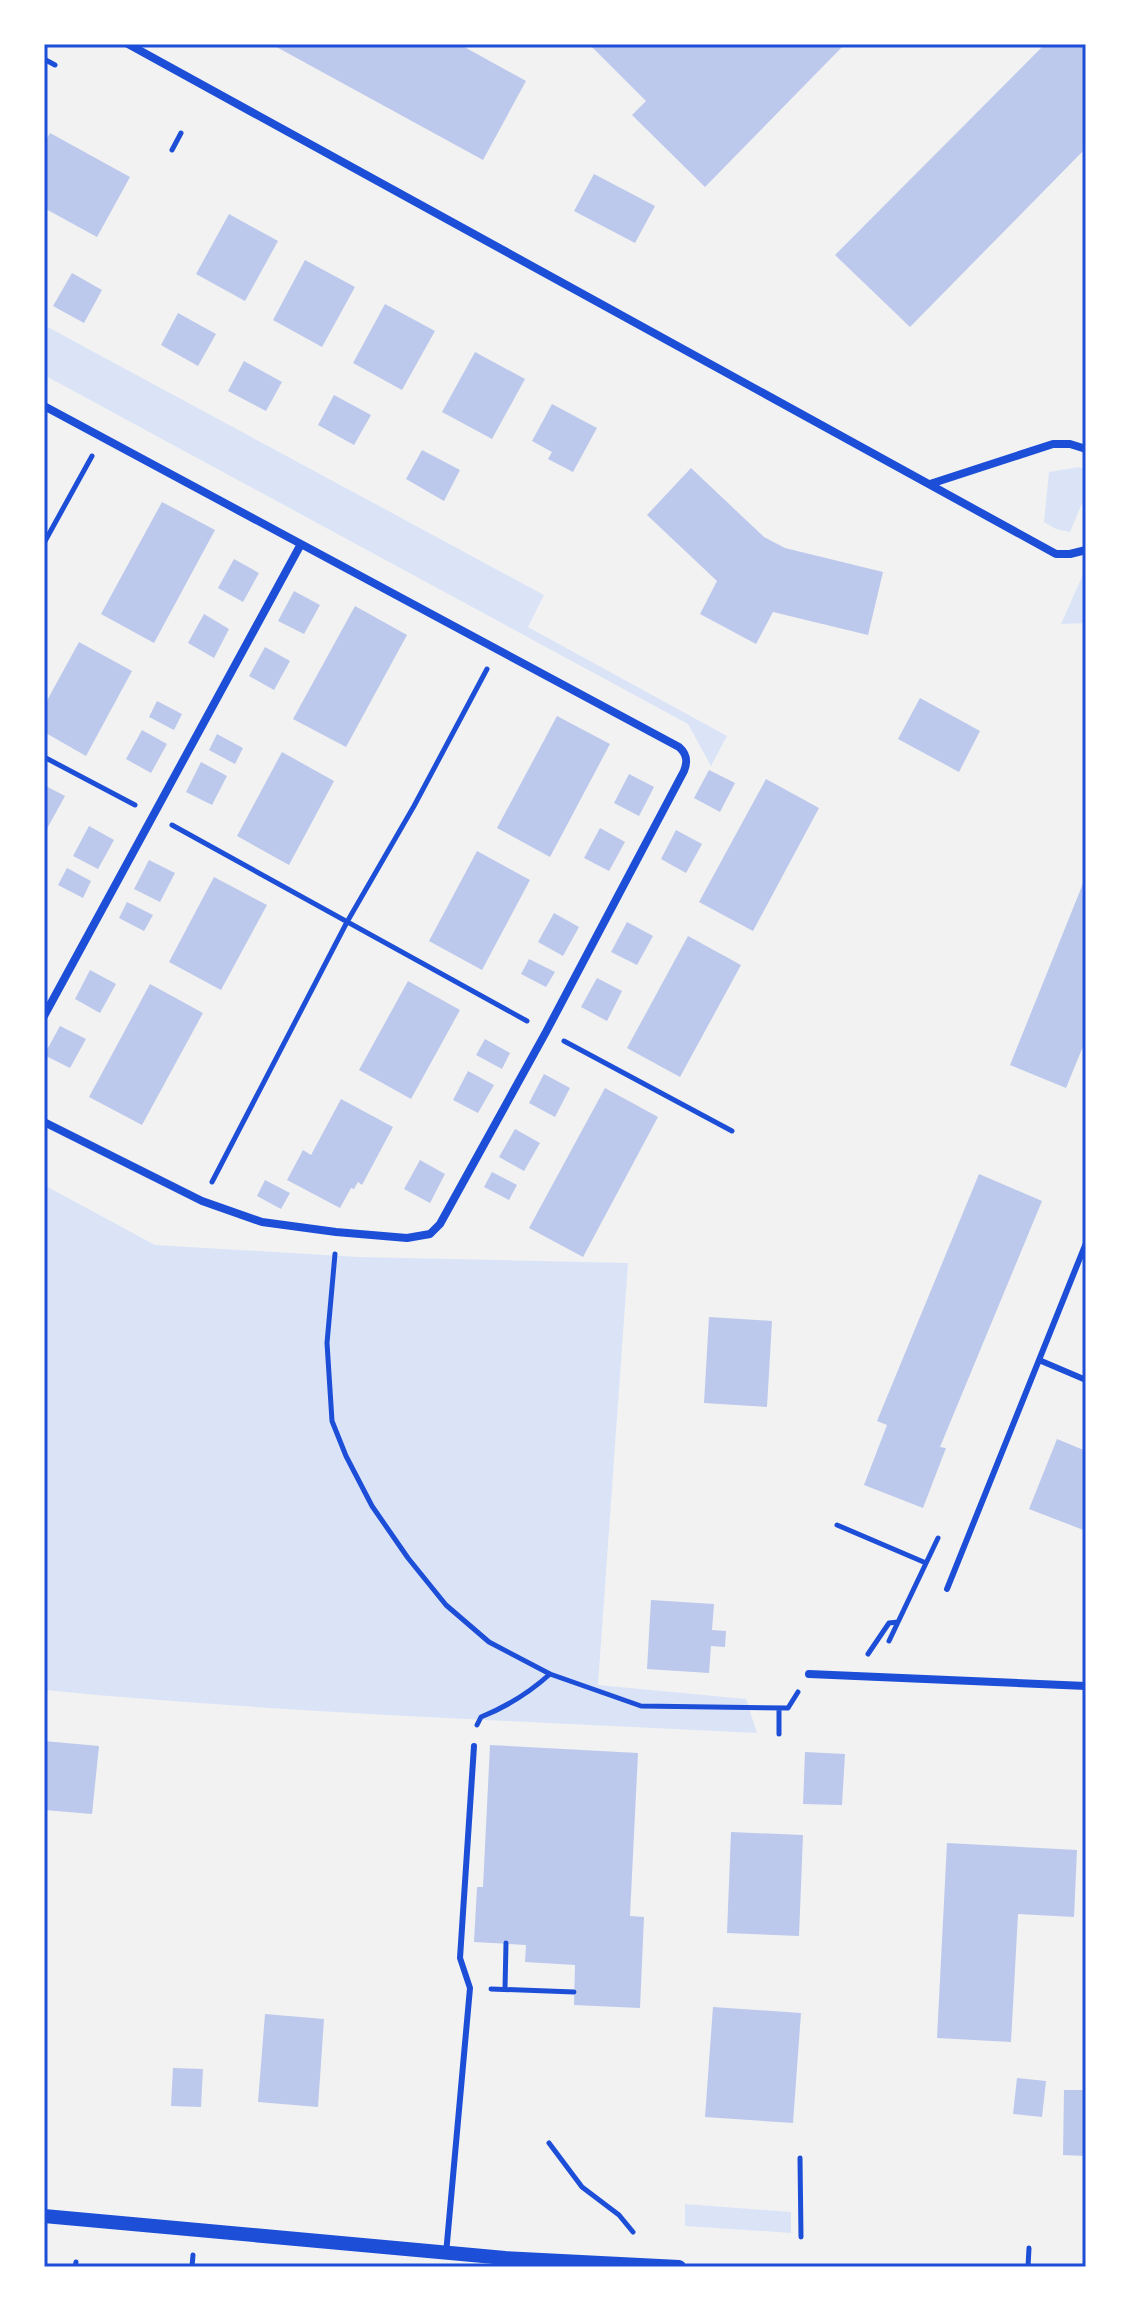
<svg xmlns="http://www.w3.org/2000/svg" width="1130" height="2311" font-family="Figtree,sans-serif">
	<rect width="100%" height="100%" fill="#f2f2f2"/>
	<path fill="#dbe4f7" d="M44,325L544,595L528,627L727,736L711,766L688,724L44,375Z
		M1079,467L1086,470V494L1070,532L1056,529L1044,522L1049,472Z
		M1085,570L1086,623L1061,624Z
		M44,1185L155,1245L359,1257L628,1263L598,1685L746,1699L757,1733C520,1721 281,1713 44,1690Z
		M685,2204L791,2212V2233L685,2226Z"/>
	<path fill="#bdc9ec" d="M271,44H459L526,81L483,160Z
		M589,44H845L705,187L632,115L646,101Z
		M1045,44H1086V148L910,327L835,255Z
		M50,133L130,177L97,237L44,208V144Z
		M594,174L655,206L635,243L574,211Z
		M229,214L278,241L245,301L196,274Z
		M305,260L355,287L322,347L273,320Z
		M72,273L102,290L84,323L53,306Z
		M385,304L435,331L402,390L353,363Z
		M178,313L216,334L198,366L161,345Z
		M475,352L525,379L492,439L442,412Z
		M244,361L282,382L266,411L228,391Z
		M334,395L371,415L354,445L318,425Z
		M552,404L597,428L573,472L548,459L552,452L532,441Z
		M422,450L460,470L444,501L406,479Z
		M691,468L764,537L785,548L883,572L868,635L773,612L756,644L700,614L717,581L647,515Z
		M162,502L215,530L154,643L101,614Z
		M234,559L259,573L243,602L218,588Z
		M294,591L320,605L304,634L278,621Z
		M355,606L407,635L346,747L293,719Z
		M204,614L229,629L214,658L188,643Z
		M79,642L132,671L86,756L44,732V706Z
		M265,647L290,661L274,690L249,676Z
		M920,698L980,731L959,772L898,739Z
		M157,701L182,714L174,730L149,717Z
		M557,716L610,744L550,857L497,828Z
		M142,730L167,744L151,773L126,759Z
		M217,734L243,748L235,764L209,750Z
		M282,752L334,781L289,865L237,836Z
		M201,762L227,776L212,805L186,792Z
		M709,770L735,783L720,812L694,798Z
		M629,774L654,787L639,816L614,803Z
		M766,779L819,808L753,931L699,902Z
		M44,785L65,796L44,834Z
		M89,826L114,840L98,869L73,856Z
		M600,828L625,842L609,871L584,858Z
		M676,830L702,844L686,873L661,859Z
		M477,851L530,880L482,970L429,941Z
		M149,860L175,873L160,902L134,889Z
		M67,868L91,881L83,898L58,885Z
		M1086,876V1039L1066,1088L1010,1065Z
		M214,877L267,905L221,990L169,962Z
		M127,902L153,915L144,931L119,918Z
		M554,913L579,927L563,956L538,942Z
		M627,922L653,936L637,965L611,952Z
		M688,936L741,965L680,1077L627,1048Z
		M529,959L555,972L546,987L521,974Z
		M90,970L116,984L100,1013L75,999Z
		M597,978L622,991L607,1021L581,1007Z
		M408,981L460,1010L411,1099L359,1070Z
		M150,984L203,1013L142,1125L89,1097Z
		M60,1026L86,1039L70,1068L44,1055Z
		M485,1039L510,1053L502,1069L476,1055Z
		M468,1071L494,1085L478,1113L453,1100Z
		M544,1074L570,1088L555,1117L529,1103Z
		M605,1088L658,1117L583,1257L529,1228Z
		M341,1099L393,1127L362,1185L358,1182L354,1189L351,1188L340,1208L287,1180L303,1150L311,1155Z
		M515,1129L540,1143L524,1171L499,1157Z
		M420,1160L445,1174L430,1203L404,1189Z
		M492,1172L517,1185L509,1200L484,1187Z
		M979,1174L1042,1201L940,1447L946,1448L923,1508L864,1485L887,1425L877,1421Z
		M265,1180L290,1193L281,1209L257,1196Z
		M709,1317L772,1321L767,1407L704,1403Z
		M1057,1439L1086,1451V1531L1029,1509Z
		M651,1600L714,1604L712,1630L726,1631L725,1647L711,1646L709,1673L647,1669Z
		M44,1741L99,1746L92,1814L44,1810Z
		M490,1745L638,1753L630,1916L644,1917L640,2008L574,2005L575,1965L525,1962L526,1945L474,1942L477,1887H483Z
		M805,1752L845,1754L842,1805L803,1804Z
		M731,1832L803,1835L799,1936L727,1933Z
		M947,1843L1077,1850L1074,1917L1018,1914L1011,2042L937,2038Z
		M713,2007L801,2013L793,2123L705,2117Z
		M265,2014L324,2019L318,2107L258,2102Z
		M173,2068L203,2069L201,2107L171,2106Z
		M1017,2078L1046,2081L1042,2117L1013,2114Z
		M1064,2090H1086V2156L1063,2155Z"/>
	<g fill="none" stroke-linecap="round" stroke-linejoin="round">
		<path stroke="#1d4ed8" stroke-width="5" d="M44,59L55,65
			M172,150L181,133
			M44,543L92,456
			M44,757L135,805
			M172,825L527,1021
			M564,1041L732,1131
			M212,1182L347,922L414,806L487,669
			M335,1254L327,1343L332,1421L346,1456L372,1506L408,1558L446,1605L489,1642L550,1674L641,1706L788,1708L798,1692
			M837,1525L926,1563
			M889,1641L938,1538
			M868,1654L889,1623L898,1622
			M477,1725L481,1717C506,1707 530,1692 550,1674
			M779,1734V1708
			M491,1989L574,1992
			M505,1989L506,1943
			M549,2143L582,2187L619,2215L633,2232
			M800,2158L801,2237
			M75,2267L76,2262
			M192,2267L193,2255
			M1028,2267L1029,2248"/>
		<path stroke="#1d4ed8" stroke-width="6" d="M1039,1360L1086,1380
			M947,1589L1086,1243
			M446,2254L470,1988L460,1958L474,1746"/>
		<path stroke="#1d4ed8" stroke-width="8" d="M128,44L1056,554H1070L1086,550
			M44,406L679,747C687,754 688,761 684,771L546,1032L440,1224L430,1234L407,1238L336,1232L262,1222L202,1201L44,1122
			M930,484L1053,444H1070L1086,449
			M44,1016L301,544
			M809,1674L1086,1686"/>
		<path stroke="#1d4ed8" stroke-width="14" d="M44,2216L505,2258L679,2267"/>
	</g>
	<rect width="1130" height="2311" fill="none" stroke="#ffffff" stroke-width="92"/>
	<rect x="46" y="46" width="1038" height="2219" fill="none" stroke="#1d4ed8" stroke-width="3"/>
</svg>
